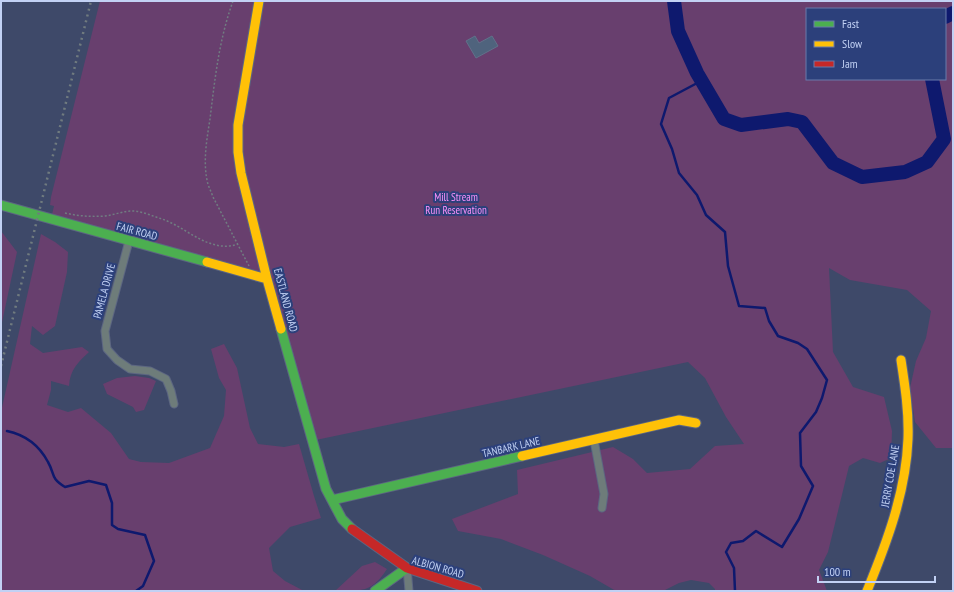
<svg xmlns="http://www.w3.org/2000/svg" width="954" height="592" font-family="'PT Sans Narrow',sans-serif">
	<rect width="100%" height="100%" fill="#3e4969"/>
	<path fill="#683f6e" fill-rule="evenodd" d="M100,1H953V448H936L915,422L910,388L916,361L926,338L931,311L907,290L850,280L829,268L833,352L853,387L884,397L892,431L891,458L880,463L863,458L849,466L828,552L819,570L827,591H715V589L709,583L691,580L679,583L663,591H616L590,576L543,555L501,539L458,531L452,519L518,494L517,470L613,447L633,459L647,473L690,469L715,446L744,444L726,417L705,378L688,362L311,441L268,281L51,219L54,206L50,205L51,197ZM807,9H945V79H807Z
		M1,231L17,252L1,327Z
		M41,234L55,242L68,252L67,272L55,326L43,335L32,326L30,344L43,353L82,347L89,352C78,362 70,370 69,386L51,381V390L47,405L68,412L81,408L111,433L129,459L141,462L169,463L210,448L224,416L226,390L219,378L211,349L224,344L237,368L250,428L258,444L284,447L299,444L314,496L321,518L290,527L269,548L273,571L285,581L304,591H1V412Z
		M135,376L149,378L156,381L144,410L136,412L133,407L107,394L103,384L117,378Z
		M375,562L387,569C372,592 363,591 335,591L362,566Z"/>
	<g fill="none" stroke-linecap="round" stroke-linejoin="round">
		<path stroke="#0e196e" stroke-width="2.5" d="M701,81L669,98L661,124L672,149L679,173L697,195L706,215L725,232L728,266L739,306L765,308L769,321L778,336L798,343L807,349L827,380L822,398L816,412L800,433L801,466L813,486L799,519L782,547L756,531L743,541L731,543L726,552L734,568L735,591
			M7,431C26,435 39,445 48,462C55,474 50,478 65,487L89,481L106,485L112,503V525L118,529L145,535L154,561L143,586L136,591"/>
		<path stroke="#0e196e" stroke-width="14" d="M674,1L678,31L697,73L724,119L741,125L788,119L802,122L833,163L862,177L905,172L927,162L944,139L932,79
			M945,17L953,13"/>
	</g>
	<path fill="#4f637d" stroke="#61718a" d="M475,36L479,43L492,36L498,46L476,58L466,41Z"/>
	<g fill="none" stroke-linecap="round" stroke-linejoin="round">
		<g stroke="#5c6682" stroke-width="9">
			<path id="street" d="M129,241L105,331L107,349L117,360L130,369L150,371L166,379L171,391L174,404
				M594,440L604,494L602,508
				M407,568L409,591"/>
		</g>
		<g stroke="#5c6682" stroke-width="11">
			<path id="fast" d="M1,205L207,262
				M281,329L326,489L342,519L352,529
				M332,500L522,456
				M375,591L407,568"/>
		</g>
		<g stroke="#5c6682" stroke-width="11">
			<path id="slow" d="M259,1L238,125V152L241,173L267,279L281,329
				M207,262L267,279
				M522,456L679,420L696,423
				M867,591C887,542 906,492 908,439C909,412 905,386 901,360"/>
		</g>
		<g stroke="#5c6682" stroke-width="11">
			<path id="jam" d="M352,529L407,568L477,591"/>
		</g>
		<path stroke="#707c81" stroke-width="1.5" stroke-dasharray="2 2" stroke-linecap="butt" d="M233,1C219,40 215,78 210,119C207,138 203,160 207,180C208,186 211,191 213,197L249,266
			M65,213C78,216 91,217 105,216C114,215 123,211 132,211C142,211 152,216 162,219C186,227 210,254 238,244"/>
		<use href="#street" stroke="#6e7c7a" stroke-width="7"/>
		<use href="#fast" stroke="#4caf50" stroke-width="9"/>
		<use href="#slow" stroke="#ffc107" stroke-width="9"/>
		<use href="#jam" stroke="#c62828" stroke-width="9"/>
		<path stroke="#707b7f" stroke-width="2.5" stroke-dasharray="2 4" stroke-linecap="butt" d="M1,366L91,1"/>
	</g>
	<g text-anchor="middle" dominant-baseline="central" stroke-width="4" stroke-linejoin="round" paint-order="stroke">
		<g font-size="11" fill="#fb91fb" stroke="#2c407b">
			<text x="456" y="197">Mill Stream<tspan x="456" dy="13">Run Reservation</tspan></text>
		</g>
		<g font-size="11" fill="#c2d1f4" stroke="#2c407b">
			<text transform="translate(137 231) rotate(15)">FAIR ROAD</text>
			<text transform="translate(104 291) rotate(-75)">PAMELA DRIVE</text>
			<text transform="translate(286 300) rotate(75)">EASTLAND ROAD</text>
			<text transform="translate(511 447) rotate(-13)">TANBARK LANE</text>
			<text transform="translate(890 476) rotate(-80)">JERRY COE LANE</text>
			<text transform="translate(438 567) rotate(16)">ALBION ROAD</text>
		</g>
	</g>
	<rect width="954" height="592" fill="none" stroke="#c2d1f4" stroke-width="4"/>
	<rect x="806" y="8" width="140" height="72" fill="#2c407b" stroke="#687aab"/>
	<rect x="814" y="21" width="20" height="6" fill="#4caf50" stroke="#687aab"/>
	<text x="842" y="28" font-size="12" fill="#c2d1f4">Fast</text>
	<rect x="814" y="41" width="20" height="6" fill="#ffc107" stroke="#687aab"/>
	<text x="842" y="48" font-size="12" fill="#c2d1f4">Slow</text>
	<rect x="814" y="61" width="20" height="6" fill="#c62828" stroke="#687aab"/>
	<text x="842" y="68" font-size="12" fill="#c2d1f4">Jam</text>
	<path d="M818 576v6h117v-6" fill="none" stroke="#c2d1f4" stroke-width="2"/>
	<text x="824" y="576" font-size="12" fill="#c2d1f4" stroke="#2c407b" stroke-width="3" paint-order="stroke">100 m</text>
</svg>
